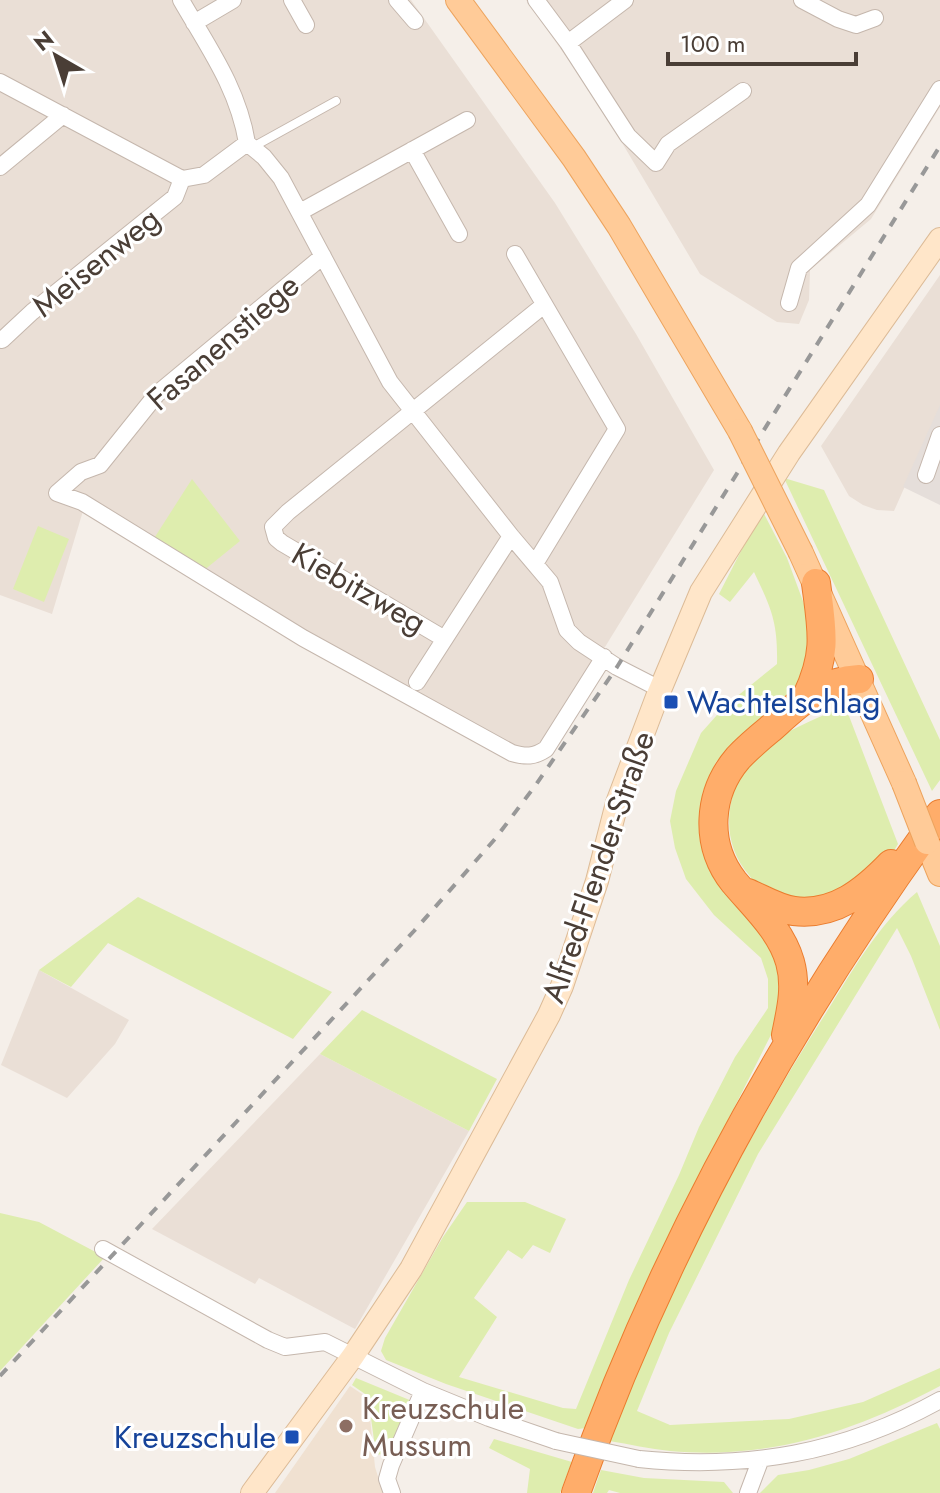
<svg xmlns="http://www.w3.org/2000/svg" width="940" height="1493" font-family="Jost,sans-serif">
	<rect width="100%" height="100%" fill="#f5efe9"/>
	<path fill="#eadfd6" d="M0,0H411L555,203L636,334L714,470L544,746L523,764L209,586L83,511L52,614L0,595Z
		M526,0H940V107L871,219L810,270L809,300L799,324L777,322L700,274L596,99Z
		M940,275V407L894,511L877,510L863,505L849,496L821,446Z
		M39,970L129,1020L115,1044L67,1098L1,1065Z
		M320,1054L469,1131L355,1329L259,1278L255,1284L152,1229Z"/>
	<path fill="#e5deda" d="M940,405V505L903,487Z"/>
	<path fill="#f0e1d1" d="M350,1386L368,1398L375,1467L383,1493H275Z"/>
	<path fill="#deedae" d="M784,478L824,490L940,740V780L932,791Z
		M192,479L240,541L203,571L153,540Z
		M762,510L787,558L807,612L813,652L798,692L739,740L716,762L703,791L700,819L748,916L774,953L782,976L778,1021L658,1258L586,1428L578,1429L446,1384L386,1360L381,1351L385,1338L443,1237L467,1202H525L566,1219L550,1253L533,1245L522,1259L508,1250L474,1298L497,1317L459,1377L563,1408L576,1409L629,1280L679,1175L699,1127L735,1057L768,1008V979L761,958L714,915L686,879L675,848L670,821L676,791L701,733L725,706L777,664C778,622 771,608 754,572L730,602L719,594Z
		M38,526L69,539L44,602L13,589Z
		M837,709L849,716L898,844C877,885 801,915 761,889C756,886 752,879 749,875C718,840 725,786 757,754C778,733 810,722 837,709Z
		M917,892L940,946V1030L911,956L897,928L758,1154L669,1333L637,1411L670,1425L789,1419L863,1402L940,1368V1386C853,1432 770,1460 670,1451C650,1449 629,1444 609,1441C668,1292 740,1147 826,1013C853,970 878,925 917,892Z
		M138,897L332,992L293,1039L108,943L71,987L39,970Z
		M362,1010L497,1079L469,1131L320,1054Z
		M0,1213L39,1222L105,1257L0,1371Z
		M356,1378L412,1401L392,1452L376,1455L368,1396L352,1385Z
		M937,1423L940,1429V1493H760L778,1475L809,1470L849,1459Z
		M494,1439L572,1462L560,1493H527L530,1469L489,1448Z
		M601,1470L644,1478L724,1482L733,1493H620L609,1490L607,1493H593Z"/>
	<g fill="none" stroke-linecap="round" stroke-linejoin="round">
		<g stroke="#c5b7ad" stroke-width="10">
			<path id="lane" d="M253,147L336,101"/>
		</g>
		<g stroke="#c5b7ad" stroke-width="18">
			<path id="street" d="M181,0C208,47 238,88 247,143L264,157L281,178L390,382L511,536L550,582L567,630L579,642L617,667L660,689
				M292,0L306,25
				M397,0L415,21
				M536,0L568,43
				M625,0L568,43L628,136L656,163L668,144L743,91
				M802,0L838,19L856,25L875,18
				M194,23L233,0
				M0,82L182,179L204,175L247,143
				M412,150L459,234
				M0,167L63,115
				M300,212L467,120
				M515,254L617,429L536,562
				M323,256L157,394L100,465L81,472L57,493L82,502L303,638L512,753C526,757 534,757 546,749L604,657
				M789,303L799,268L868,205L940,89
				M2,340L32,312L175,197L182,179
				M926,475L940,435
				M443,638L282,543L276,538L273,527L288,512L544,305
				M417,682L511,536
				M103,1249L268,1340L285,1347L325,1342L423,1391L489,1418L556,1441
				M639,1459C747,1470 845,1453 940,1400
				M392,1493L387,1479L391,1465L423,1391
				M748,1493L760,1461"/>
		</g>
		<g stroke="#dcbb97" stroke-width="24">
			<path id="secondary" d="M252,1493L353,1356L411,1269L549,1015L562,986L597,881L617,803L657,697L701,592L789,453L940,239"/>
		</g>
		<g stroke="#eda45e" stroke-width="26">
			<path id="primary" d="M458,0L574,158L619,226L740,431
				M801,553L904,783
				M927,842L940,874"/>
		</g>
		<g stroke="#ea7c2e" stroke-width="30">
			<path id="highway" d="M807,696C828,652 822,630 816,583
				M748,893C762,899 778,909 794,911C835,916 865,891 891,864
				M786,1035C791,1010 797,987 790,962C781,930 754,906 734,882C704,844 708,793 738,758C748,747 759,738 770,729C797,705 820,681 859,679
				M576,1493C662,1249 788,1023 940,814"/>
		</g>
		<use href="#lane" stroke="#fff" stroke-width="8"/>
		<use href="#street" stroke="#fff" stroke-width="16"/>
		<use href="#secondary" stroke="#ffe6c9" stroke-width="22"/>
		<use href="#primary" stroke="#ffcb98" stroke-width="24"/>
		<use href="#highway" stroke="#ffad6a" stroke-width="28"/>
		<path stroke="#989898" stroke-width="4" stroke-dasharray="10 10" stroke-linecap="butt" d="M0,1376L414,931L495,839L535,786L617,667L940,146"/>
		<g stroke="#c5b7ad" stroke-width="18" stroke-linecap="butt">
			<path id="street-bridge" d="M556,1441L639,1459"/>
		</g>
		<g stroke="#eda45e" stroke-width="26" stroke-linecap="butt">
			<path id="primary-bridge" d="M740,431L801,553
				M904,783L927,842"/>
		</g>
		<use href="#street-bridge" stroke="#fff" stroke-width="16"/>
		<use href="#primary-bridge" stroke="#ffcb98" stroke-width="24"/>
	</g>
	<g fill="#1a4fb4" stroke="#fff" stroke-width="3">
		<rect x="663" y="694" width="16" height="16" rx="4"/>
		<rect x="284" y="1429" width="16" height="16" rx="4"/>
	</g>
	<circle fill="#8d6e63" stroke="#fff" stroke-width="3" cx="346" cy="1426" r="8"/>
	<g text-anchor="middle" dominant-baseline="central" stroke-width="6" stroke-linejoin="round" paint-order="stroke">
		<g font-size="32" fill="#4a3e36" stroke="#fff">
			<text transform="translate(96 262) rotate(-39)">Meisenweg</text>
			<text transform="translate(223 342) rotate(-41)">Fasanenstiege</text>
			<text transform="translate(359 588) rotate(30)">Kiebitzweg</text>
			<text transform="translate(598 867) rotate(-71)">Alfred-Flender-Straße</text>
		</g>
		<g font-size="32" fill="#164399" stroke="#fff" text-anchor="start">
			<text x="687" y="702">Wachtelschlag</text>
			<text x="276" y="1437" text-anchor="end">Kreuzschule</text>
		</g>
		<g font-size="32" fill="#785e54" stroke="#fff" text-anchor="start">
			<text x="362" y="1408">Kreuzschule<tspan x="362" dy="37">Mussum</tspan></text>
		</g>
	</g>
	<g transform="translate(56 56) rotate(321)" stroke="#ffffff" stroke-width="6" paint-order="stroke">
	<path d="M0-6L14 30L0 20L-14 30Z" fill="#4a3e36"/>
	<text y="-12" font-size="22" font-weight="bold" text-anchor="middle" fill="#4a3e36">N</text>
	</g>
	<path d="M668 52v12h188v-12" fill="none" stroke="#4a3e36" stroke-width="4"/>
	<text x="680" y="52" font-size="24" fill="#4a3e36" stroke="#ffffff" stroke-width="6" paint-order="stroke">100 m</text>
</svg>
